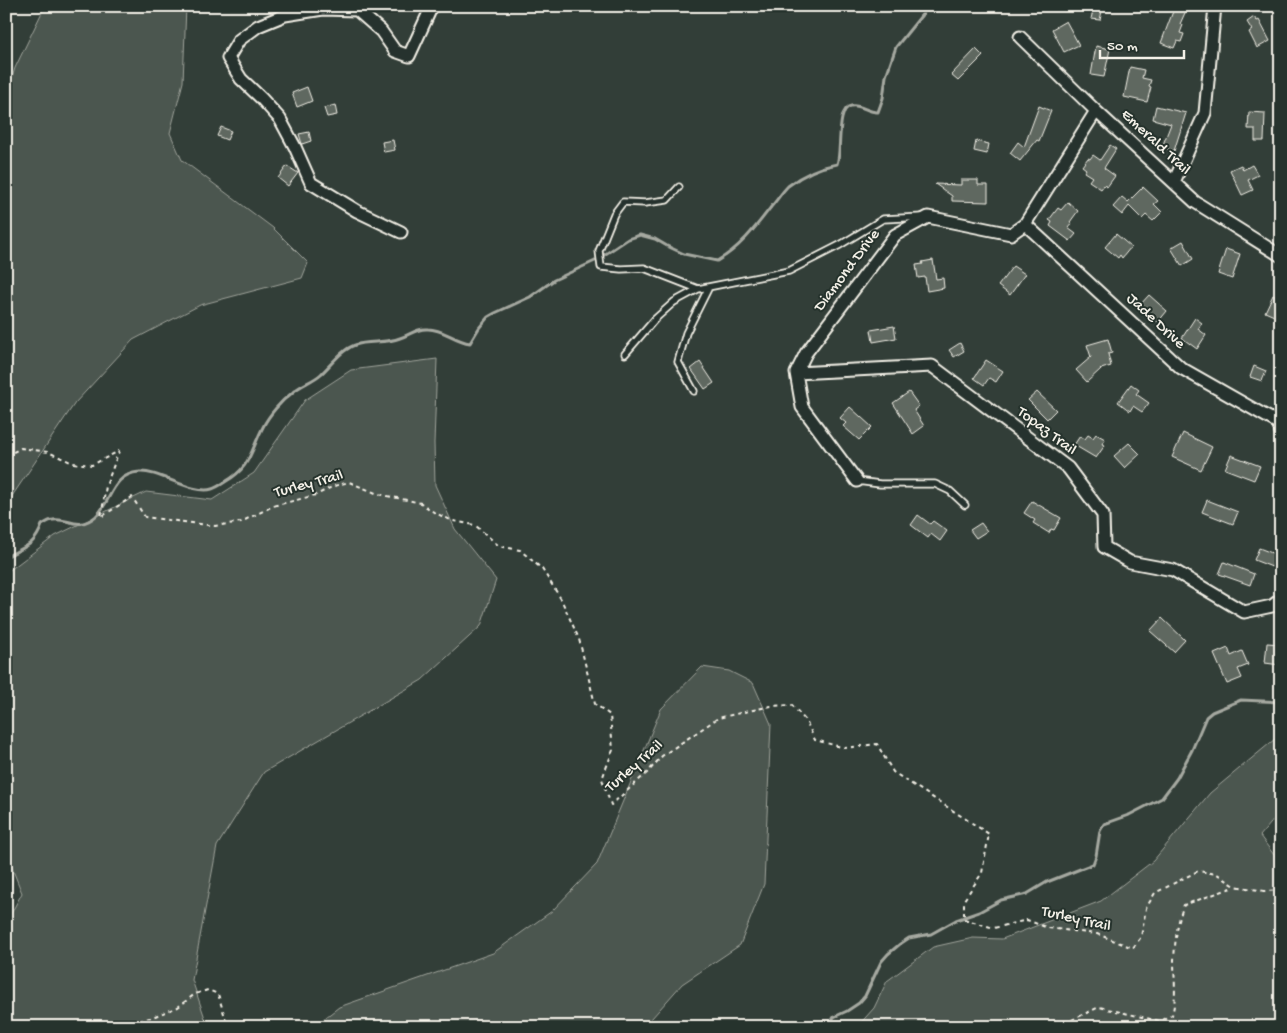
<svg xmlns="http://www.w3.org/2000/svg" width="1287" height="1033" font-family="'Gochi Hand',sans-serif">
	<rect width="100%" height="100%" fill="#323e38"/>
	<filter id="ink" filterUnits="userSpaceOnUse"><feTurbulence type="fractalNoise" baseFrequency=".02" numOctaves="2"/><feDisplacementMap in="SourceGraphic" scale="10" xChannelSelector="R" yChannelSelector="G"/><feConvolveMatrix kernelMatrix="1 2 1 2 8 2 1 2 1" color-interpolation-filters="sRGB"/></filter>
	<g filter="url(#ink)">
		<path fill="#4c564f" stroke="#a0a49c" d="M45,6H186L183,82L170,133L182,160L273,228L308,263L302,278L200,305L133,340L75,403L6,505V97L15,68Z
			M437,359L434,443L435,485L455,529L496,580L481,626L422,680L264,772L217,846L192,980L208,1027H6V923L22,893L6,853V573L55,536L146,492L212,500L254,473L305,400L351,370Z
			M702,667L729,671L753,683L771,724L764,884L740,945L682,984L644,1027H313L339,1007L493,953L552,911L597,864L661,709Z
			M1281,734V811L1260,836L1274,855L1281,857V1027H857L874,1008L887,981L933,947L973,938L1002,939L1101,901L1153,861L1210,793Z"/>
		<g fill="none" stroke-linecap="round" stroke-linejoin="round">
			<path stroke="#a6a9a1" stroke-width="3" d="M6,557C25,546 34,547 42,525C45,523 50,520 53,520C68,517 78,532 96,516C112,501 112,474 139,472C158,470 193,495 212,489C216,488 222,484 225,482C251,467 250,452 263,427C269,415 281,401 292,393C300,385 312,382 321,374C331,365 341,350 355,345C368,340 385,344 400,338C410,335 416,328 428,329C444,329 454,341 470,343L479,328L488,317L495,313L530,297L554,280L595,261L628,239L640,235L655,239L667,246L684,254L717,261C740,248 755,228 771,207C777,200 782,192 788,186C802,175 820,167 837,164C842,151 836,108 851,106C860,104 869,113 878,112L883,98L886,76L896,47L929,6
				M6,856C13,871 12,886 6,901
				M828,1027L834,1017L847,1011L859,1003L865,996L881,962L888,954L900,944L909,938L931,934L956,920L979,912L1001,900L1027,894L1047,882L1093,864L1096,856L1100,831L1104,824L1129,815L1162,798L1177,778L1192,750L1206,717L1212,712L1241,700L1281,702"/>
		</g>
		<path fill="#5f6861" stroke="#f4f1e8" d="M1094,6H1103L1100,20L1091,19Z
			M1175,6H1188L1180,24L1183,25L1180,33L1184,34L1181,42L1177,41L1174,48L1161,43Z
			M1254,17L1257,21L1259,20L1270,41L1257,48L1249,32L1252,30L1247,22Z
			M1066,21L1079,45L1064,52L1052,29Z
			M1096,46L1110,49L1104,77L1091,75Z
			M976,49L983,56L958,81L951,75Z
			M1130,67L1144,70L1142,78L1151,80L1149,86L1151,87L1147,102L1124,97Z
			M307,87L312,101L297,107L292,93Z
			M335,105L337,115L327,117L324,108Z
			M1039,106L1051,111L1039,141L1037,140L1020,161L1010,153L1018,142L1024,147Z
			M1156,106L1186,113L1174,151L1162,147L1171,124L1153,119Z
			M1249,112L1265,113L1264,141H1255V129H1248Z
			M221,127L231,131L227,140L217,136Z
			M309,132L311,141L302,144L299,134Z
			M393,140L395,150L384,152L382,142Z
			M976,141L989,144L987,154L974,151Z
			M1110,145L1116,149L1104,168L1115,176L1107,187L1104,185L1101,189L1089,181L1092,177L1084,172L1086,169L1082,166L1088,158L1090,159L1093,155L1100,160Z
			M1241,165L1243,170L1252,165L1258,175L1248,180L1253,190L1242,195L1230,170Z
			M287,166L298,173L288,186L278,178Z
			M961,180H978V185H988V202L952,201V196L935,184L961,185Z
			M1143,187L1158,201L1154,204L1162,212L1153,221L1146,215L1142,219L1129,206L1122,215L1113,207L1122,197L1128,202Z
			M1068,202L1078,211L1070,222L1072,223L1068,228L1076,234L1070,241L1050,226L1052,222L1049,220L1058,208L1061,210Z
			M1116,234L1131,247L1122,258L1120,255L1118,258L1105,247Z
			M1183,241L1193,259L1182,266L1171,248Z
			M1226,249L1240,254L1232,279L1218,274Z
			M933,260L936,279L943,278L944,288L927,291L925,277L918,278L916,265L923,264L922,262Z
			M1013,266L1025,274L1010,295L998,286Z
			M1149,295L1167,311L1158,322L1139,306Z
			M1273,295L1281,299V319L1265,312Z
			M1195,318L1202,323L1198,329L1206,335L1197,349L1182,338Z
			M894,326L896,338L873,342L871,330Z
			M1108,339L1112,353L1108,354L1111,366L1101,369L1087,382L1076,370L1091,357L1087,345Z
			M960,343L964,351L954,357L949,350Z
			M986,360L1003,371L996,382L989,378L984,385L974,378Z
			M700,362L714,383L705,389L691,369Z
			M1254,366L1266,371L1262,381L1250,377Z
			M1131,384L1139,390L1136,394L1149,403L1142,412L1133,406L1130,411L1118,402Z
			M909,392L919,406L914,410L924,426L913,434L893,403Z
			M1037,392L1056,410L1047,419L1028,400Z
			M850,407L872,427L859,440L843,426L846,423L840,418Z
			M1183,433L1212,447L1201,470L1172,457Z
			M1096,434L1105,439L1102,444L1105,445L1096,458L1074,445L1080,436L1085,439L1088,435L1093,438Z
			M1129,443L1140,454L1125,468L1114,456Z
			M1231,455L1260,466L1254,480L1225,469Z
			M1207,500L1238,512L1233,524L1202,512Z
			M1032,501L1061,518L1054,530L1051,529L1049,533L1033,523L1035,520L1024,513Z
			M918,515L930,524L933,521L947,531L940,541L931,534L928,538L911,525Z
			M981,523L987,531L976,538L970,530Z
			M1259,548L1277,555L1272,567L1254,560Z
			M1224,562L1254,574L1250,585L1219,574Z
			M1162,618L1185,640L1174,652L1150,631Z
			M1267,643L1281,644L1280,665L1265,663Z
			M1228,648L1231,656L1242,651L1248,665L1238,669L1242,678L1227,684L1214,654Z"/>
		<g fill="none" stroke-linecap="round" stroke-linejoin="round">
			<g stroke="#f4f1e8" stroke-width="9">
				<path id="lane" d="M679,187L667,200L645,203L623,202L614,214L599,251L601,267L621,269L644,268L698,289
					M625,354L655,319L674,302L698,289L789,271L840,245L883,219L923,217
					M694,391L678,362L686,333L709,287
					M857,481L880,484H935L950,491L965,505"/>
			</g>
			<g stroke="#f4f1e8" stroke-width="15">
				<path id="street" d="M1020,37L1096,111L1195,202L1281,256
					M1174,182L1205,113L1215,6
					M1025,224L1181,368L1278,423
					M401,232L357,211L311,183L295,147L280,119L261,98L241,79L228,58L239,40L258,26L285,15L323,9L357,10L381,31L395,51L409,56L432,6
					M796,373L932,366L1068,468L1103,515L1104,547L1130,562L1173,570L1244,612L1272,606L1281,599
					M1281,414L1278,423L1281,432
					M857,481L802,407L796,373L806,353L895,235L928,217L1011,234L1025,224L1096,111"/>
			</g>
			<path stroke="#f4f1e8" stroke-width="2" stroke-dasharray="4 4" stroke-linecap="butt" d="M6,456L21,448L48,452L73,463L92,465L119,451L106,486L101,517L132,497L145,517L215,526L241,522L273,506L316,495L334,486L349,482L378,494L421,503L435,513L453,521L475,525L499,546L520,550L542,569L561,599L579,639L595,704L610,715L613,750L602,779L611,805L648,772L662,756L718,718L771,706L792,705L806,721L815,740L845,748L877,744L893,772L989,834L982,873L964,900V919L994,928L1027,920L1048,928L1097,934L1133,948L1141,937L1146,908L1155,893L1198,871L1217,874L1235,886L1264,891L1281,890
				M116,1027L150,1018L178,1007L195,994L208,990L218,994L228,1027
				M1057,1027L1099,1007L1159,1021L1172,1015C1177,997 1174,979 1174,960C1175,942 1177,922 1184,905L1234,887"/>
			<use href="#lane" stroke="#26332d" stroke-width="5.5"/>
			<use href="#street" stroke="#26332d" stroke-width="11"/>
		</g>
	</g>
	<g text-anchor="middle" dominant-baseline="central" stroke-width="4" stroke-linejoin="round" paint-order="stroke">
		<g font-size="16" fill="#f4f1e8" stroke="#26332d">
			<text transform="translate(1155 143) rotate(43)">Emerald Trail</text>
			<text transform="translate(848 271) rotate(-53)">Diamond Drive</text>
			<text transform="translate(1155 322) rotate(43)">Jade Drive</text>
			<text transform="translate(1046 432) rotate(37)">Topaz Trail</text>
			<text transform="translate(309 485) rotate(-15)">Turley Trail</text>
			<text transform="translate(635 767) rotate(-41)">Turley Trail</text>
			<text transform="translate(1076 920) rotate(13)">Turley Trail</text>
		</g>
	</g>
	<rect width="1287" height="1033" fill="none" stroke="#26332d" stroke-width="25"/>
	<rect x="12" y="12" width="1262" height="1008" fill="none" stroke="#f4f1e8" stroke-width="2" filter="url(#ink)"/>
	<path d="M1100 50v8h84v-8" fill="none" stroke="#f4f1e8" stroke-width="2.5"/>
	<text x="1107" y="50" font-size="15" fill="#f4f1e8" stroke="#26332d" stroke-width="4" paint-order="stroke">50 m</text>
</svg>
